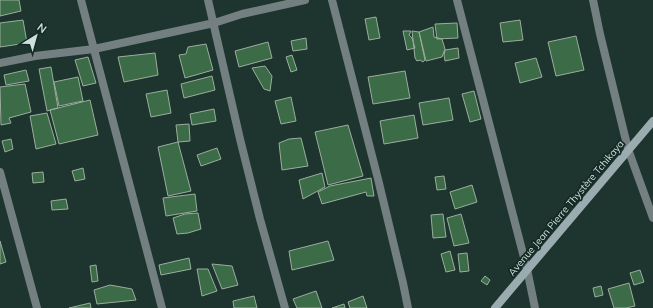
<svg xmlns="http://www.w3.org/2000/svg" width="653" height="308" font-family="Mulish,sans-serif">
	<rect width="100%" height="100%" fill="#1d342f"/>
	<path fill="#3c6b47" stroke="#9bae9e" d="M0,0H19L21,11L0,16Z
		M376,17L380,38L369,40L365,19Z
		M23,20L27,43L0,47V23Z
		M520,20L523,40L503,42L500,23Z
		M457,23L458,38L437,39L435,24Z
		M433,27L434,37L442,39L445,49L442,57L426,61L419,32Z
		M403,31H411L409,35L412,38L415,48L407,50Z
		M412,31L419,32L425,60L423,62L420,60L417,61L415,58Z
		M576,36L584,70L556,76L548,42Z
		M306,38L307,49L293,51L291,41Z
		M268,42L272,58L239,67L235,51Z
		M206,44L213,70L185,78L179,55L186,54L188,47Z
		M458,48L459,58L445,61L444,55L445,50Z
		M155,53L158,75L124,82L118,57Z
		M292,55L297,70L291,72L286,57Z
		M88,57L96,83L83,86L75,60Z
		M536,58L542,77L520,83L515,63Z
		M265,66L272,76L270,91L264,89L252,68Z
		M51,67L58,108L47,111L39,69Z
		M26,70L29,81L6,85L4,75Z
		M405,71L410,98L373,104L368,77Z
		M212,76L215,90L184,98L181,84Z
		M78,77L83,101L59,106L54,82Z
		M25,84L31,112L9,118L11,123L1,125L0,87Z
		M167,90L171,113L151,117L146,94Z
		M474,91L481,119L470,122L462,94Z
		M291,97L296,121L281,124L275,101Z
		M449,98L453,120L423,125L419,103Z
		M90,100L98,135L59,144L50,110Z
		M214,109L216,121L192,125L190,114Z
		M47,113L56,144L36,149L30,116Z
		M414,115L418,138L384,144L380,121Z
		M189,124L190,141L178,142L176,125Z
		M348,125L363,176L328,185L315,132Z
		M301,138L308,166L282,170L279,143L289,139Z
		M11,139L13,149L5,152L2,141Z
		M178,142L191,191L168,196L158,147Z
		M217,148L221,159L201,166L197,155Z
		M83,168L85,179L75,181L72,171Z
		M43,172L44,182L33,183L32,173Z
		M322,173L325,187L303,199L299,180Z
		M444,176L446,189L437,190L435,177Z
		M371,178L374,196H367L366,192L322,204L318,192L330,186Z
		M472,185L477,202L455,209L450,192Z
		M195,194L197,211L166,216L163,198Z
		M66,199L68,209L52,210L51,201Z
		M198,213L201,229L188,233L177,234L173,218L185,214Z
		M443,214L446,237L433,238L431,215Z
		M461,214L469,243L454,246L447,218Z
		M0,241L6,262L0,264Z
		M328,241L334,260L292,270L289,251Z
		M450,251L455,270L446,272L441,254Z
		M467,253L469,271L460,272L458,254Z
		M189,258L191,269L161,275L159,265Z
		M212,264L232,266L238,285L222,289Z
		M96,265L98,281L92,282L90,266Z
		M197,269H208L217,291L202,296Z
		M640,270L644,282L634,285L630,273Z
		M485,276L490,280L487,285L481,281Z
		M629,283L635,306L626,308H614L608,289Z
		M110,285L132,289L136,300L97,304L94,290Z
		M601,286L603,295L595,297L593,288Z
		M316,291L322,308H297L293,299Z
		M254,296L257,308H234L233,301Z
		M363,296L367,308H350L348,302Z
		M90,303L91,308H69Z
		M344,304L345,308H332Z"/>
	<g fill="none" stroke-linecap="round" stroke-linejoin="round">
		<path stroke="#737f80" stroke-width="8" d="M81,0L162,308
			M208,0L240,139L260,219L285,308
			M332,0L378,179L403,283L408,308
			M457,0L527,269L535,308
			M593,0L600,34L628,149L653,218
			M0,63L35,56L94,49L214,23L242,14L305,0
			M0,172L37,308"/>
		<path stroke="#9aacaf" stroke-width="8" d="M495,308L653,121"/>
	</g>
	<g text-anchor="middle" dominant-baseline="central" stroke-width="3.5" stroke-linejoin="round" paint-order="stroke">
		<g font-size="10" fill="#d1dfdb" stroke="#132a25">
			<text transform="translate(566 208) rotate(-50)">Avenue Jean Pierre Thystère Tchikaya</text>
		</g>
	</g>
	<g transform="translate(36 36) rotate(37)" stroke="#132a25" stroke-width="3" paint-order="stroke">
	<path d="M0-3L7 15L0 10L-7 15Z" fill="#d1dfdb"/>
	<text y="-6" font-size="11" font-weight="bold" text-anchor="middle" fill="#d1dfdb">N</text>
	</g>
</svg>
